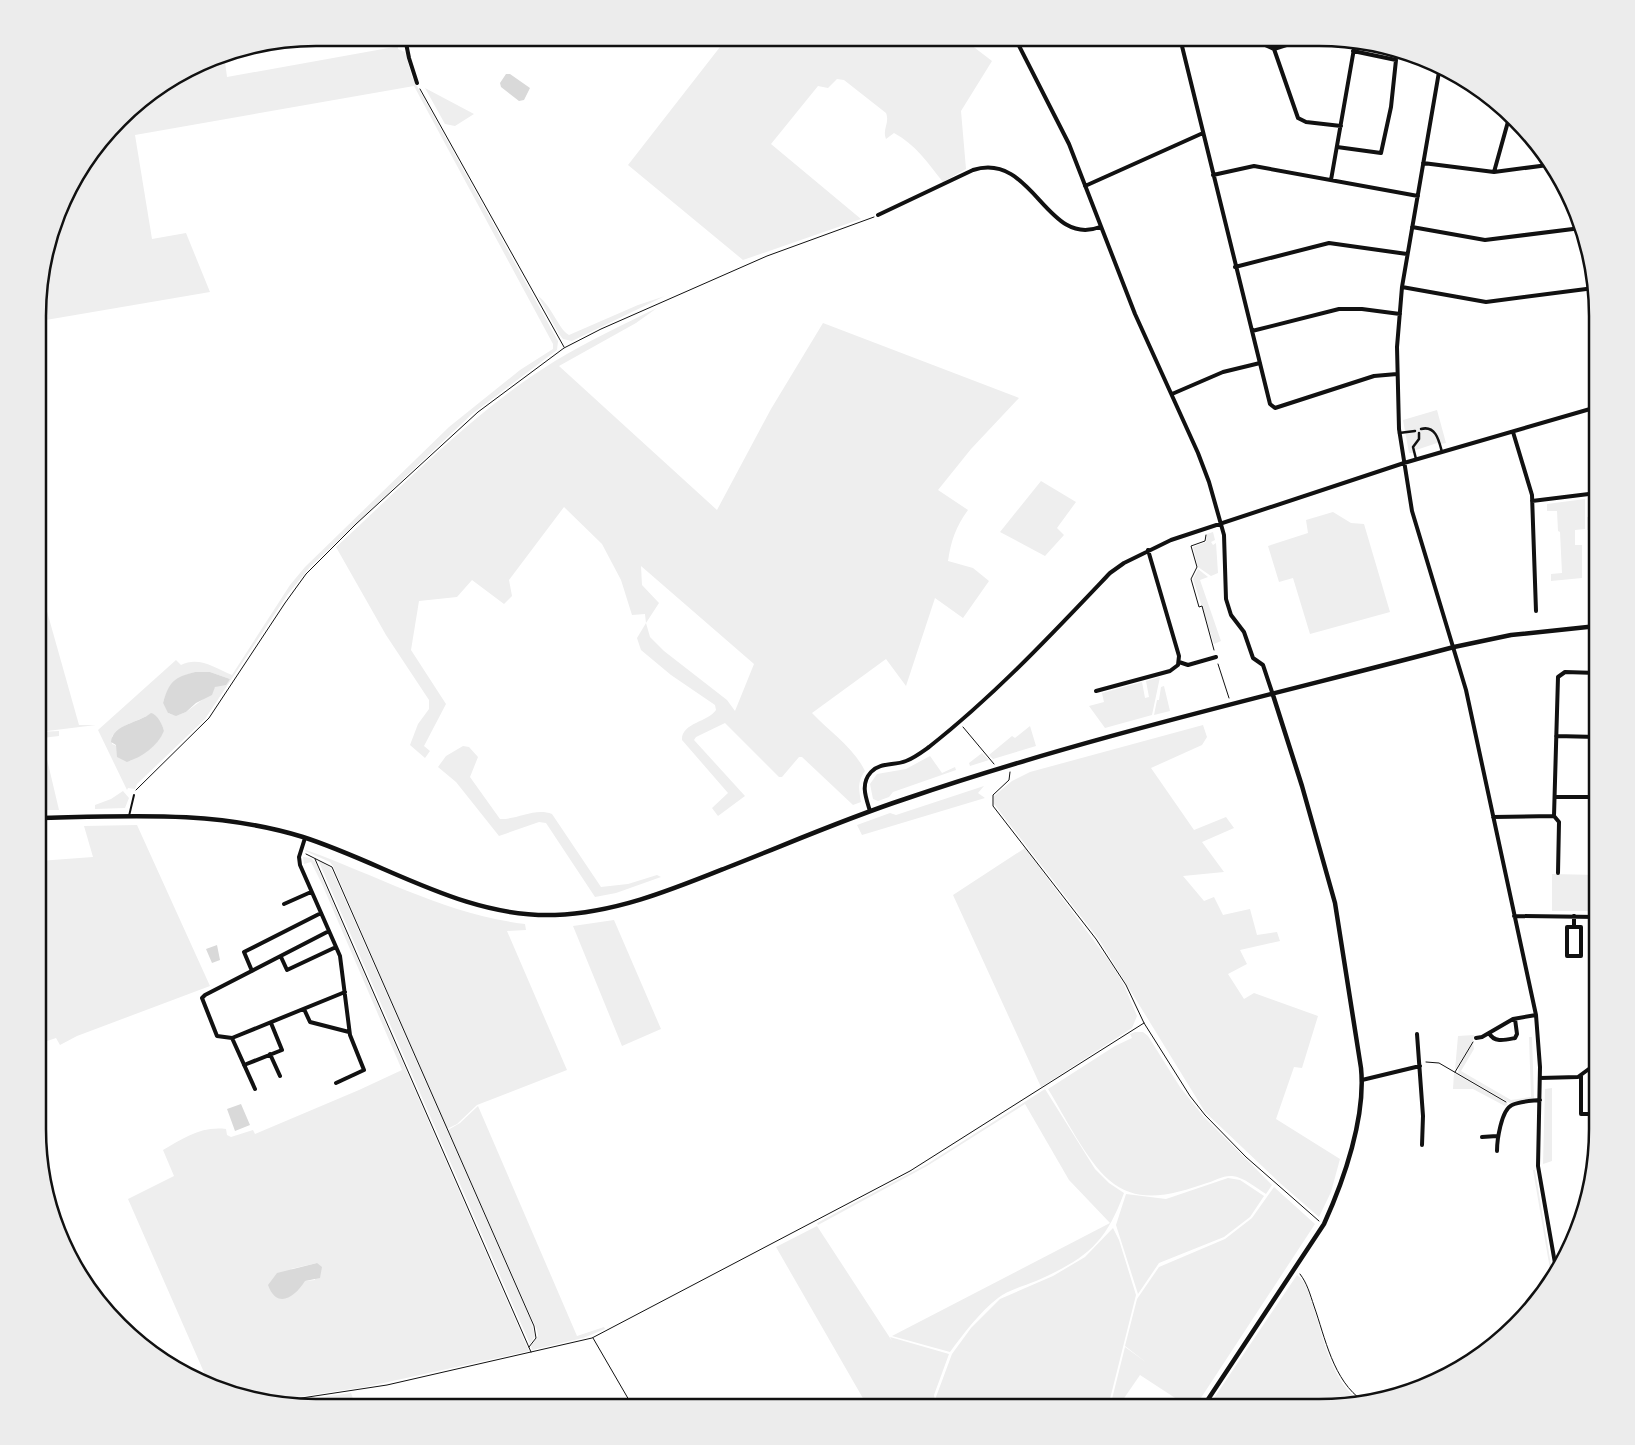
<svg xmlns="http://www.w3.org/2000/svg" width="1635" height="1445" font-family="'PT Sans Narrow',sans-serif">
	<rect width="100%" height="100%" fill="#fff"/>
	<path fill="#eee" fill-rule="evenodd" d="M395,38H403L401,43L398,44V49L405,52L412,77L558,341L557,350L472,414L310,567L288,594L205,719L137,784L135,789L128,788L127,790L98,730L176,660L181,665C199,656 215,668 232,675L290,585L305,567L449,427L520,370L553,349V344L414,86L135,135L152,239L186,233L210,292L40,321V280L75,177L133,107L224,54L227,77L394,47ZM195,672H210L230,679L215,687L206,697L186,712L178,715L169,714L163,703C169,684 176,677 195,672ZM147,716C157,718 162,721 164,731C158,745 143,755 130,761L117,756V746L112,744V736L126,725Z
		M727,38H962L992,61L961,111L966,169L943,182C928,163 915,144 894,133L886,139C882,129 890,123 886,113L844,80L837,79L828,88L818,86L771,144L861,219L743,260L628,165Z
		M425,88L474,114L455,126L445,124Z
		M538,296C552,306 559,330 569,335L638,305L665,296L572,341L563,339L559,334Z
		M657,308L636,323L559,366L717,510L771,409L823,323L1019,398L971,449L938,490L968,510C956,526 951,541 948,561L973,568L989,581L963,618L935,598L906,686L886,659L812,713C830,732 854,748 865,771C857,782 859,790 861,802L853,805L802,757H799L782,777H779L725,723L696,737L694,740L745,796L718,816L712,808L728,793L682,740C681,723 708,722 716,710L715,705L671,675L641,650L637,638L646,623L645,614L632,615L621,580L602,544L564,507L509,580L512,596L504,604L472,580L457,597L419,601L411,650L446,704L424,746L430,751L425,758L410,745L418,724L429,709V700L386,635L336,547C406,483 474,411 555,361C588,341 622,325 657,308ZM641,566L754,664L735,711L727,700L664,651L650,637L646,623L659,603L642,585Z
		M1437,410L1446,443L1441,444L1440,442L1413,451V453H1409L1403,420Z
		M1041,481L1076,502L1057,528L1064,535L1045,556L1000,532Z
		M1585,499V529L1575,530V545H1582V578L1551,581V574L1562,573L1560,532L1558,531L1557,511H1547V504Z
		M1333,512L1351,523L1364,524L1390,612L1310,634L1293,578L1279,582L1268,546L1308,533L1306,520Z
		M1587,517H1597V529L1587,530Z
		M1213,532L1215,540L1211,542L1213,545L1216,543L1218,573L1211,576L1198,567L1193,547L1206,542L1207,534Z
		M1198,569L1208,577L1200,580L1221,641L1214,644L1193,579Z
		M39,583L79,725H96L39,732Z
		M1160,677L1152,715L1105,728L1089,706L1104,702L1102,693L1142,682L1145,698L1149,697L1146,681Z
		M1164,686L1170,711L1154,715L1157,700H1159L1161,687Z
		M1203,725L1207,737L1202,745L1151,768L1194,830L1226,817L1234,828L1202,842L1224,872L1183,876L1204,901L1214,897L1223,915L1250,909L1257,935L1277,932L1280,941L1240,950L1247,964L1228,974L1244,999L1254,993L1318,1016L1302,1068L1294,1067L1276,1119L1340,1159L1331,1192L1319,1217L1281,1184L1205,1112L1100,941L994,804V796L1012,781L1030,772Z
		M1030,726L1036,746L993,759L989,755L1012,736L1015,738Z
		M59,731V736L42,738L59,810H39V732Z
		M463,746L469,747L478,757L470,777L500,819C516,820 535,807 552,814L601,887L628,884L657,875L661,877L616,893L595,897L546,823L539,822L499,836L456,782L438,767L446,756Z
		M982,753L989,760L970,766L969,763Z
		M930,756L942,773L955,767L956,770L893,792L889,797L878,801L873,799L870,784L877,774L906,769Z
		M984,786L978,793L985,798L862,835L857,825L890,813L896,815Z
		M123,791L129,798L125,808L95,809V805L111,799Z
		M137,825L210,986L77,1036L60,1045L56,1038L38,1044L39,861L93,857L84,826Z
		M1025,848L1112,965L1124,985L1137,1016L1132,1028L1041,1087L953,895Z
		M306,850C381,877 445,914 525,924L526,930L507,931L567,1070L477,1105L457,1124L447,1129L333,866L330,862L305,851Z
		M303,857L311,858L315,862L529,1351L365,1387L277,1400L210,1386L128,1199L174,1176L163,1150C184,1138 201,1126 226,1129L227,1135L231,1137L253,1130L255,1134L359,1090L402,1070L322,884L311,862L304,864ZM317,1263L315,1280L305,1281L291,1269Z
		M318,860L331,868L531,1321L535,1336L530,1344Z
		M1552,874L1597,875V911H1552Z
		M614,920L661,1029L622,1046L573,926Z
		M1135,1032H1143L1148,1036L1180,1087L1204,1117L1272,1185L1266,1194C1256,1188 1244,1177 1232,1176C1224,1175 1214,1181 1207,1183C1174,1194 1139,1206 1109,1180C1086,1160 1064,1115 1048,1089L1115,1046L1132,1038L1130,1034Z
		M1474,1035L1473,1041L1455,1070L1458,1036Z
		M1529,1037H1532L1534,1099L1510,1103L1458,1073L1459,1067L1473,1043L1474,1049L1461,1071L1511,1100L1531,1097Z
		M1454,1073L1508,1104L1505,1106L1473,1089H1453Z
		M1552,1088V1161L1543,1164L1545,1089Z
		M1045,1089L1095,1169L1109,1183L1124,1193C1105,1245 1085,1259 1036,1281C1024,1286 1008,1290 998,1298C979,1313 964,1333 950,1352L892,1336L1110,1223L1069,1180L1025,1104L927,1166L818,1225L817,1223L927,1164Z
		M478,1106L577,1336L604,1327L605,1329L583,1338L532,1350L531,1346L538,1336L537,1330L448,1130L460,1123Z
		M1533,1170H1535L1551,1265V1275Z
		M1228,1178L1240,1180L1264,1196L1250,1217L1224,1237L1159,1263L1138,1294L1116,1225L1126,1194L1166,1199Z
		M1274,1187L1315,1224L1195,1407H1189L1140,1375L1118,1407H1110L1125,1347L1147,1363L1125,1346L1137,1299L1159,1267L1225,1239L1252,1218Z
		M817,1226L892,1341L890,1337L949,1354L934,1395L936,1407H868L776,1247Z
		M1113,1228L1119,1240L1136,1295L1108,1407H939L936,1397L952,1354L971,1328L1000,1299L1053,1276L1085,1257Z
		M1297,1275C1307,1282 1310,1298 1314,1309C1323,1338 1333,1385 1361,1401L1336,1407H1208Z
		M351,1393L356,1407H316L287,1402Z"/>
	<path fill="#d9d9d9" d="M506,74H510L530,88L524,100L519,101L501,87L500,83Z
		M195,672H210L230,679L226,685L215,687L212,695L196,703L186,712L176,716L168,713L163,703C169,682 174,677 195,672Z
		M151,713C157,714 163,725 164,731C158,746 142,757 127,762L117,757L116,745L111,742C113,724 139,723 151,713Z
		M217,945L220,960L212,963L206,949Z
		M241,1104L250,1125L235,1131L227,1109Z
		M317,1263L322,1267L320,1278L305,1281C295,1297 277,1310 268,1285L277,1273Z"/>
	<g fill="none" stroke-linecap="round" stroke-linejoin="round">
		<path stroke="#111" stroke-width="1" d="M420,89L564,347
			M1206,535L1205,541L1191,546L1197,567L1191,579L1199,607L1202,606L1214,650
			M1218,664L1229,698
			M963,727L994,764
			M1010,772L1009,780L993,795V806L1096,939L1126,985L1144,1023L1190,1096L1205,1115L1246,1157L1319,1221
			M136,790L209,718L285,603L306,574L356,524L478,412L564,348L601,329L767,256L874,217
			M306,854L332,867L534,1326L536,1338L529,1347
			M315,859L531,1352
			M1426,1062L1439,1063L1506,1102
			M1455,1072L1473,1042
			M1300,1274C1307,1283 1310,1294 1314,1306C1325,1337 1333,1381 1363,1401
			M593,1338L633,1407
			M282,1401L387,1385L592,1338L910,1171L1144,1023"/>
		<path stroke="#111" stroke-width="2" d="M129,816L134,795"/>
		<path stroke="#111" stroke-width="2.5" d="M1421,429C1436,425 1439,441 1442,452
			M1399,433L1415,431
			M1416,459L1413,447L1419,439V433"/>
		<path stroke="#111" stroke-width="4" d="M405,38L409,58L417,83
			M1015,38L1069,144L1135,314L1198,453L1209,482L1224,535L1226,599L1231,615L1244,632L1253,658L1263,665L1273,695
			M1180,38L1270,404L1275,408L1374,376L1397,374
			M1263,38L1265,45L1274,49L1308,38
			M1274,49L1298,118L1306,122L1341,126
			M1440,66L1402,287L1397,347L1399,429L1412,511L1466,690L1536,1015L1540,1067L1538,1166L1556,1269
			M1337,147L1381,153L1391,107L1396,60L1353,51
			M1423,163L1494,172L1548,165
			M1494,172L1509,118
			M1213,175L1254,166L1418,196
			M1331,180L1355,43
			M1085,186L1203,133
			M878,215L973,170C1033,151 1046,248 1100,227
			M1412,227L1485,240L1581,228
			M1235,267L1329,243L1407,254
			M1402,287L1486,302L1594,288
			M1252,331L1339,309H1362L1400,314
			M1172,394L1223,372L1260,363
			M1513,432L1532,495L1536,611
			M1532,501L1597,493
			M1179,662L1188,665L1216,657
			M1096,691L1170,671L1178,665L1179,656L1148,550
			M1556,736L1597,737
			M1556,797H1597
			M870,811C866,798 860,784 871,772C880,762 894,766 906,761C914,758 922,752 929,747C995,695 1052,634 1110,573L1124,563L1171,540L1404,463L1597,407
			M1554,816L1558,677L1565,672L1597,673
			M1554,816L1559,822L1558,873
			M1493,817L1554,816
			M305,838L299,857L300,865L340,956L350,1035L364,1070L336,1083
			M284,904L311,892
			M1514,916L1597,917
			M1574,916V927H1581V956H1567V927H1574
			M329,931L205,995L202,998L217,1036L232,1038L345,992
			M281,957L287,970L336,947
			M252,971L244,952L321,913
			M304,1009L310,1022L349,1032
			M1489,1033C1494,1043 1505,1040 1515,1038L1517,1034L1515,1019
			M1417,1034L1423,1116L1422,1145
			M232,1038L255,1089
			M1476,1038L1482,1037L1513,1019L1536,1015
			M270,1054L280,1076
			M244,1065L282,1050L271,1023
			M1581,1076V1114H1597
			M1540,1078L1578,1077L1597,1063
			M1362,1080L1420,1066
			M1482,1137L1497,1136
			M1497,1151C1497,1141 1501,1110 1512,1105C1520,1101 1531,1101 1540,1100"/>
		<path stroke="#111" stroke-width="4.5" d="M39,818C128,816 216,810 303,837C387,864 464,918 555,915C615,913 671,890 726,868C785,845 844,819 905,799C1083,738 1272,695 1454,647L1511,635L1597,626
			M1203,1407L1324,1224C1344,1180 1366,1117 1361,1068L1335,903L1302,786L1273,695"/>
	</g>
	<path d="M0 0H1635V1445H0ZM316 46H1319A270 270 0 0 1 1589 316V1129A270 270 0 0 1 1319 1399H316A270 270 0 0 1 46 1129V316A270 270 0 0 1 316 46Z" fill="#ececec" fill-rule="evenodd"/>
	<path fill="none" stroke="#111" stroke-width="2.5" d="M316 46H1319A270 270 0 0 1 1589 316V1129A270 270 0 0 1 1319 1399H316A270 270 0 0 1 46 1129V316A270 270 0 0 1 316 46Z"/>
</svg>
